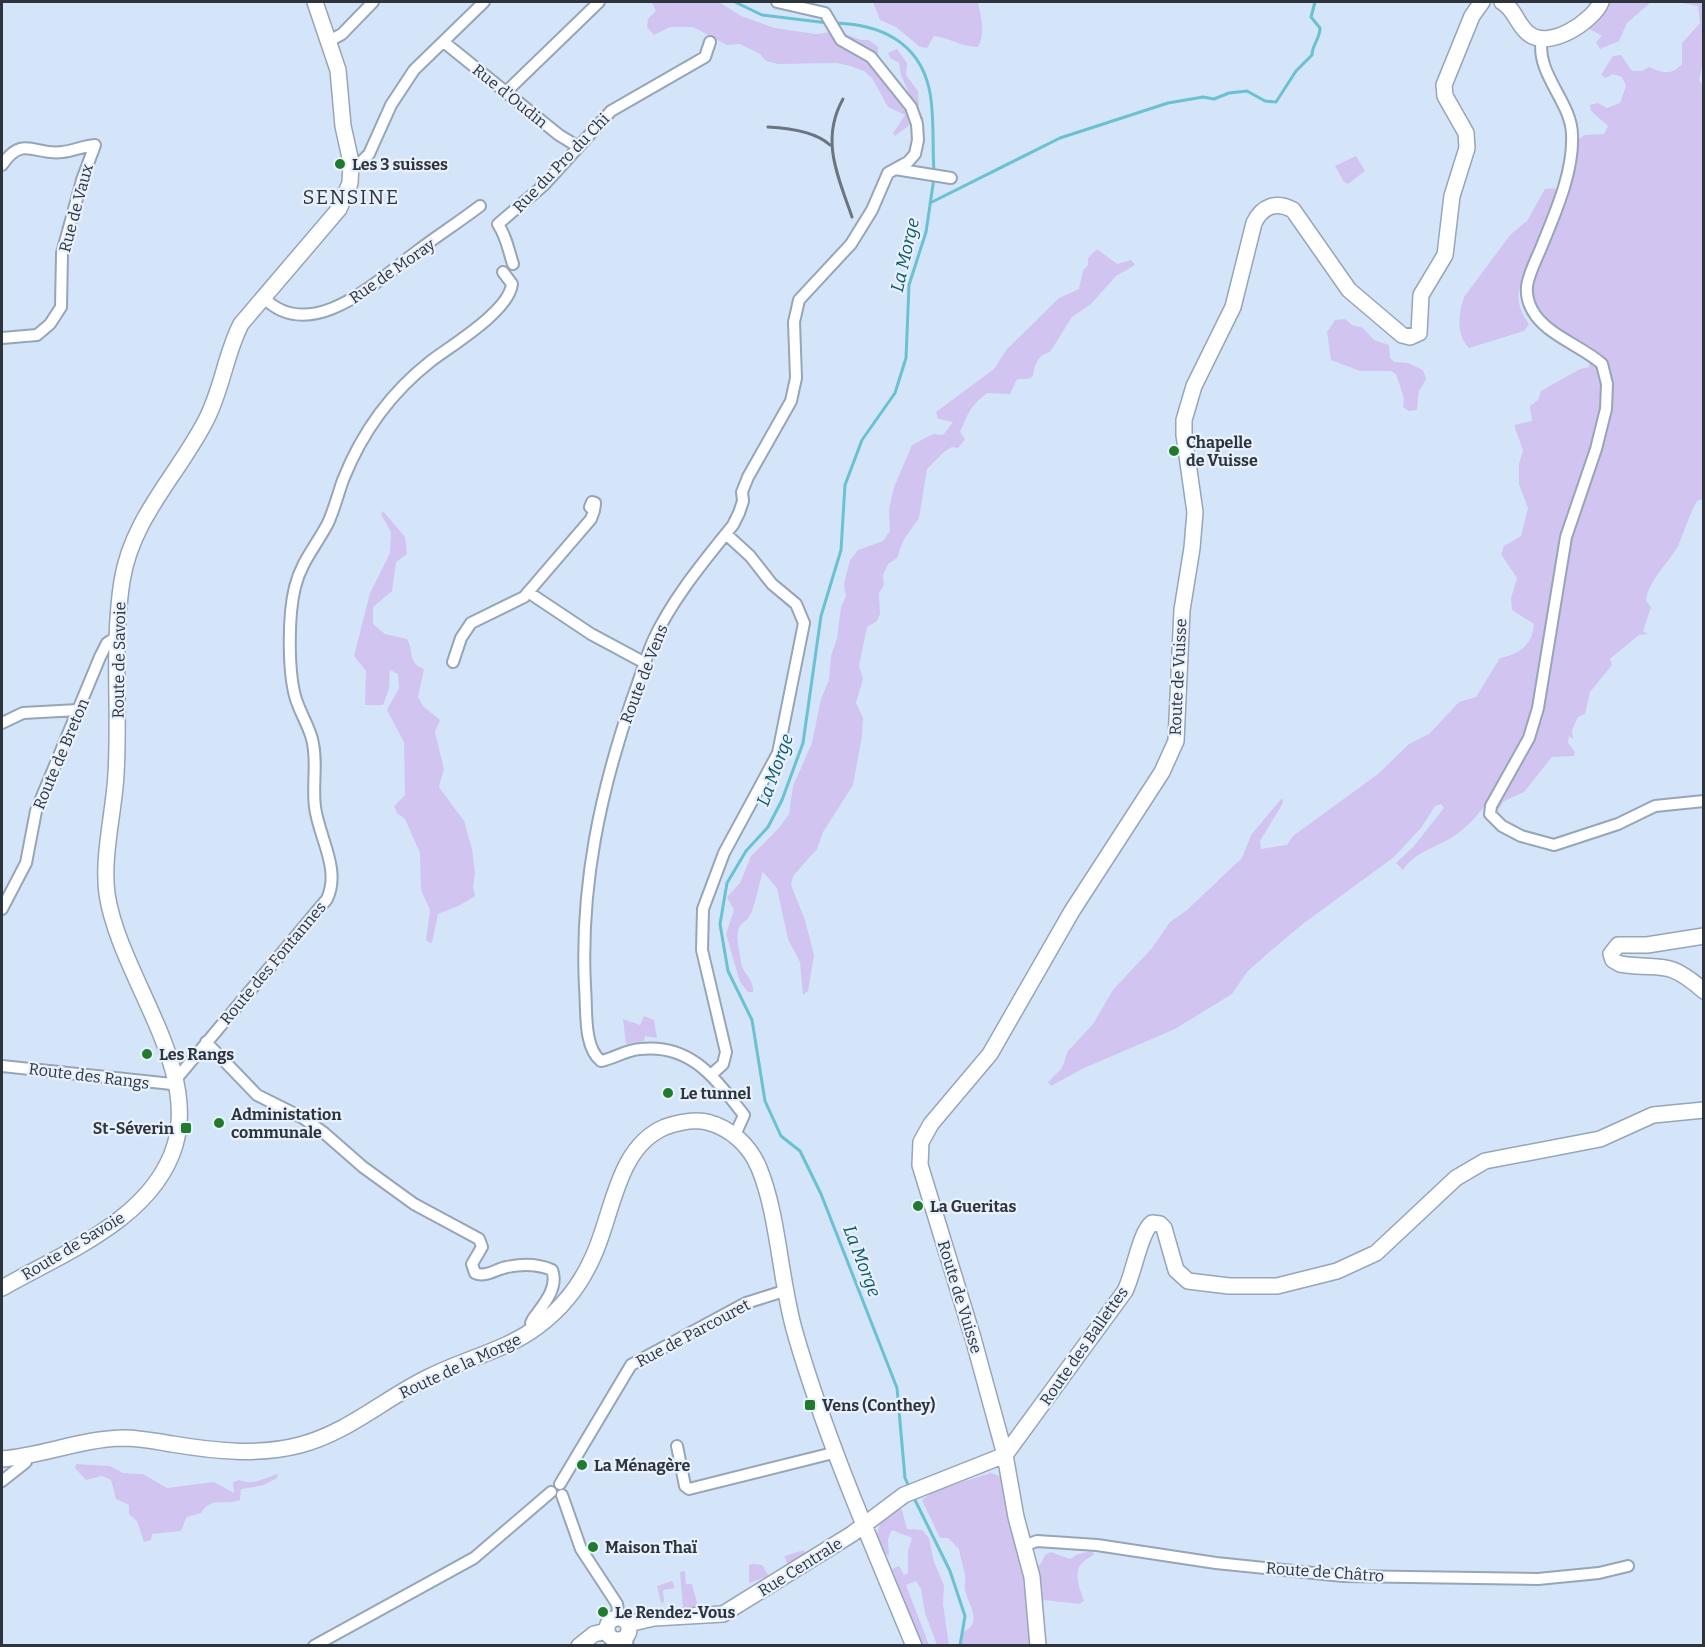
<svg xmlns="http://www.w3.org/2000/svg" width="1705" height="1647" font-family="Bitter,serif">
	<rect width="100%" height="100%" fill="#d5e5f9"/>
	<path fill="#d1c4f0" d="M652,2H719L741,16L775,28L816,34L837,31L861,40H869L878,47V54L875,53L912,101L901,75L899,63L890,58L888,53L897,49L907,63L906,75L918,91L919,109L924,119L922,123L915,121L895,136L893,133L905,115L888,107L872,78L864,71L850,66L837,63L778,64L766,61L760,54L740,44L727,45L693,27H670L654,35L647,27L648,19L656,11Z
		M873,2H978C981,18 986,32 978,47C961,47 950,38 934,36L927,48L920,47L896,27L880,20Z
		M1605,2H1651L1627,23L1619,41L1600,49L1596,42L1602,36L1586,27Z
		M1677,2H1703V62L1699,80L1704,87L1703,499L1697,501C1689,515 1685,530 1679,544C1669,564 1649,578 1646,601L1651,607L1643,631L1648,634L1639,635L1610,659L1612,665L1590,692L1585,714L1578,717L1572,730L1573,739L1569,736L1568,743L1575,752L1574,756L1552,757L1524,792L1504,801L1496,813L1495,800H1489C1480,813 1469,825 1457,834C1439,847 1415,851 1403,870L1396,863L1414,846L1444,808L1441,804L1435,806L1421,828L1394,857L1304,923L1267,954L1247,972L1232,994L1175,1029L1082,1069L1051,1086L1048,1082L1062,1068L1068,1051L1093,1024L1113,990L1152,948L1170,922L1187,910L1242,858L1251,835L1282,798L1283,803L1260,841L1261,849L1287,845L1293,836L1378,774L1409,744L1429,734L1459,702L1476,697L1500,658C1520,654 1532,645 1534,624L1512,610L1511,598L1517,578L1501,554L1504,546L1521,536L1528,508L1519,484V464L1523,450L1514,425L1532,421L1530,406L1538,400L1541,391L1580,369L1589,367L1592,352L1552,327L1533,304L1523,278C1515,295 1518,309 1529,324L1524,331L1469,348C1455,334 1459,313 1464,297L1511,234L1527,221L1545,189L1561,188L1573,145L1584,135L1604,134L1608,126L1591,111L1590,105L1598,103L1607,108L1620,103L1626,86L1622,77L1613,74L1606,78L1601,75L1613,56L1621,55L1632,71H1642L1649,67C1663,73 1671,76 1682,64V43L1700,23L1698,6Z
		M1356,156L1365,171L1348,184L1344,182L1335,166Z
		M1097,249L1117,264L1131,260L1135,265L1116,276L1091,304L1072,317L1050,352C1039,354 1034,365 1033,376L1028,379H1017L1010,394L987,393C967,410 970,411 960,432L965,439L958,448L952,447L944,452L927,469L919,518L903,541L897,558L888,564L883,575L884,585L879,593L880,614L877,621L867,627L859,666L863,679L856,703L863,718L862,736L853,785L823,832L817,849L793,876L791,885L805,920L814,955L808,991L803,995L800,962L788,939L777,888L763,872C759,883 755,908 749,917C745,923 740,922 738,931C736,942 740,952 741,962C742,973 755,980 753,992H748L740,982L726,934L734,910L727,897L740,883L751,856L779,828L789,814L793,786L812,743L821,699L829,680L831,656L837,638L841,607L846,596L844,584L850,560L858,550L883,541L890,531L889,509L894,487L912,445L933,434L943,435L953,422L938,419L936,412L994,369L1007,349L1059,298L1079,289L1083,270L1088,265V258Z
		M1345,319L1352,325L1363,328L1374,340L1389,345L1390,358L1394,362L1408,363L1423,370L1426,379L1419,391L1417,410L1409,411L1403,407L1404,398L1396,374L1391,371H1360L1331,360L1327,332L1335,320Z
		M383,511L405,537L407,554L396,562L392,591L373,607V624L385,634L407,639C414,650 407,663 424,669L418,697L423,706L440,720L435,732L444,769L439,787L464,821L472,849L475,873L473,887L475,896C464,904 451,909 438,914L432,943H430L426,940L430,910L421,890L420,853L405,819L397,813L394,806L405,795L404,742L387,710L399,688L398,674L390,670L389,689L383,705H365L366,671L354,656L370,593L390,553L391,532L381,514Z
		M644,1016L654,1020L657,1038L645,1036L644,1041L626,1044L623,1019L640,1025Z
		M76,1464L110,1466L123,1473L143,1474L167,1488L214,1482L234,1493L233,1482L239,1480C256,1486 262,1478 278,1474L277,1478L264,1485L241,1489L240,1500C224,1506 211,1496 201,1513C182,1519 189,1513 181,1531L152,1534L151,1540L144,1542L137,1521L129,1514V1505L116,1499L111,1480L102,1476L86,1480L75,1468Z
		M991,1473L1002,1477L1006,1506L1035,1565H1040L1045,1555L1051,1552L1070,1559L1078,1554L1092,1551L1094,1554C1091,1558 1085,1559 1082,1563C1072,1574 1081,1591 1084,1601L1079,1604L1044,1600L1031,1620V1645H959L960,1634C985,1622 969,1608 965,1590C964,1586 966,1581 965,1576C964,1567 960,1558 959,1549L948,1538H940L922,1500L934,1491Z
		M899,1508L902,1510L907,1529L922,1530L929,1538L934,1562L944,1585L943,1604L949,1645H937L925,1613L921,1589L916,1581L906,1585L929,1645H922L892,1569L899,1566L904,1575L908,1573V1551L912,1538L892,1530L888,1539L889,1556C867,1543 879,1514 899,1508Z
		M804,1550L805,1555L788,1565L784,1556Z
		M753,1564L762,1565L769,1576L749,1583V1565Z
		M685,1571L686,1584H692L699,1610H683L680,1572Z
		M672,1581L675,1588L663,1590L664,1602L661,1603L657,1586Z"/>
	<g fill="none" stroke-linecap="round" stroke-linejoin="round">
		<path stroke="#69c1d1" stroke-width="3" d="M735,2L762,15L828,23
			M834,23C879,24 918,41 929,88C935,113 932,145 934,171
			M930,203L1060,138L1168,103L1203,97L1214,99L1229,93L1247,91L1265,101L1276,102L1296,71L1312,55C1312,45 1320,39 1320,28L1311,17L1315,2
			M909,1487L905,1478L897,1388L821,1194L800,1151L781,1136L765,1101L752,1020L728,971L720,924L727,883L746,851L768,827L782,800L803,743L821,616L841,550L845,485L862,440L895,393L906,358L909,285L926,232L934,178
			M913,1496L950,1571L965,1616L960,1646"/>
		<g stroke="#96a5b8" stroke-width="14">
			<path id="street" d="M1542,39C1535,73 1571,101 1572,134C1574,172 1555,213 1541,248C1536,260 1529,273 1527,286C1526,297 1530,308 1536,316C1552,337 1583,347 1602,364L1607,384L1606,409L1596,449L1566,537L1538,708L1529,738L1491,806L1490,814L1502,826L1521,836L1554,845L1618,824L1655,806L1704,801
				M329,41L342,34L373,2
				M445,43L559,135L577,146
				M506,92L599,2
				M351,162L360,163L369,154L391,105L414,70L484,2
				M2,165C23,134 35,156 62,152C73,151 83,146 95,145L82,180L62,253L61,307L50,324L37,335L2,338
				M895,169L951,178
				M513,264C508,249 507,238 498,224L544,185L611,111L705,57L710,42
				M263,297C310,346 377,281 416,252C437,236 459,222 480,206
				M528,592L591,634L645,663
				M453,662L461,638L471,623L524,597L591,519C593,514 595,508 595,503L592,502L590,507L594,511
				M2,723L23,713L78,710
				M2,909L26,863L36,811L100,657L107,643L117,637
				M206,1042L257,1095L303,1118L323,1132L363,1167L414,1204L479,1239L482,1247L472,1264L475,1273C485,1278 496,1269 507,1267C521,1264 538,1264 552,1270C559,1288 543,1305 533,1319L531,1323L535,1329
				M2,1066L172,1084L327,899C341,869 319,838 315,807C312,784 318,761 312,739C308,724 299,711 295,696C288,669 288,615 295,587C301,562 316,546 328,523C334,510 338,494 343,480C362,432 390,393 431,361C452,345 509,311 512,284L503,272
				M711,1075L723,1064L726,1052L702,950L703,909L724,853L778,753L804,623L796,604L772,584L750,556L726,534
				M735,1135L744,1115C716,1080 692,1043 640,1049C626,1050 615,1058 601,1061C583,1047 587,1009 585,987C580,887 600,792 633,697C640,679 645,659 653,641C672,599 705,560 733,525L739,513L743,501L742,492L748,477L791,401L796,378L794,322L799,300L851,244L872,210L888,173L908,162L915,154L918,140L917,124L911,107L871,57L841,40L825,13L777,2
				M677,1446L685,1486L689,1489L837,1452
				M2,1481L26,1462V1456
				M560,1484L631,1365L746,1303L784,1291
				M562,1495L581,1549L617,1604L619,1618
				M1023,1546L1037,1541L1097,1545L1216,1563L1343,1576L1538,1579L1599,1573L1628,1566
				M612,1639L618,1646
				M314,1646L474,1558L551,1492
				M627,1646L628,1634"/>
		</g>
		<g stroke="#96a5b8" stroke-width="18">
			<path id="secondary" d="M1502,2C1515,9 1517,25 1529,34C1550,50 1593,21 1601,2
				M1704,936L1647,945H1618L1611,954L1613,960L1620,964C1662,971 1665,957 1704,991
				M2,1288C63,1253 153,1219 175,1145C199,1065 119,974 107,894C102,855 114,813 116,774C120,710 112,645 122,581C132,518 177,476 205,422C222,391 225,355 241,324L339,209L350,183L351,162L343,126L338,70L315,2
				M2,1459C42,1456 81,1439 122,1438C139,1438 155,1441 172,1444C214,1451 258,1456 300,1445C350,1432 387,1396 433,1375C468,1358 506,1350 537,1327C560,1310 579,1287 591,1261C613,1218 615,1148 665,1127C679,1122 693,1119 707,1122C731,1128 750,1146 759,1168C779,1216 780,1284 796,1336C827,1442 872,1544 914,1646
				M607 1629a11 11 0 1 1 22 0a11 11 0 1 1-22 0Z
				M628,1624L654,1618L723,1614L852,1534L904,1495L1005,1455L1125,1291C1134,1273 1140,1232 1152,1223L1160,1224L1164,1228L1176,1270L1188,1281L1229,1286H1277L1337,1271L1376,1253L1456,1178L1485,1161L1600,1139L1653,1115L1704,1110
				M579,1646L594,1634L607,1631
				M1038,1646L1032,1577L1016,1517L1005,1455L973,1338L920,1165L921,1142L931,1124L990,1054L1072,911L1162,772L1176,741L1182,610L1192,548L1195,512L1184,435V420L1194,386L1233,307L1254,223C1262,206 1276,201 1293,210L1349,290L1402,335L1410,337L1419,333L1421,295L1445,255L1452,196L1467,148L1466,133L1445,96L1444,85L1472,16L1482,2"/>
		</g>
		<use href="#street" stroke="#fff" stroke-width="10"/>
		<use href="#secondary" stroke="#fff" stroke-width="15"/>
		<path stroke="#6a7580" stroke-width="3" d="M843,99C820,140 838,176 852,217
			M768,127C788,128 815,131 830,145"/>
	</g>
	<g fill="#207c2c" stroke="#e8f1fd" stroke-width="2">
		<circle cx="340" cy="164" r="6"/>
		<circle cx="1174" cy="451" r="6"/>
		<circle cx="147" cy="1054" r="6"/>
		<circle cx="668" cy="1093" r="6"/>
		<circle cx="219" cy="1123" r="6"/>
		<rect x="180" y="1122" width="12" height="12" rx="3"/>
		<circle cx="918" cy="1206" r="6"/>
		<rect x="804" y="1399" width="12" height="12" rx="3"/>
		<circle cx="582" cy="1465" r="6"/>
		<circle cx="593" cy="1547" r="6"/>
		<circle cx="603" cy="1612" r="6"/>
	</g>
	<g text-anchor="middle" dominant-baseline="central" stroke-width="4.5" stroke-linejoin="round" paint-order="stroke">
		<g font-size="16" fill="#2d343b" stroke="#e8f1fd">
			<text transform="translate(510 96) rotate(39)">Rue d'Oudin</text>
			<text transform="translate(561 163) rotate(-46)">Rue du Pro du Chi</text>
			<text transform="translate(76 208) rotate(-75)">Rue de Vaux</text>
			<text transform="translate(392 271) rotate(-35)">Rue de Moray</text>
			<text transform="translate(119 660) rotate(-89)">Route de Savoie</text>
			<text transform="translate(644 674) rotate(-69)">Route de Vens</text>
			<text transform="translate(1178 677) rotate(-87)">Route de Vuisse</text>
			<text transform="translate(61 754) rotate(-67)">Route de Breton</text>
			<text transform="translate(273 963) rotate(-50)">Route des Fontannes</text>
			<text transform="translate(89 1076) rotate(7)">Route des Rangs</text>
			<text transform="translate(73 1246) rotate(-31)">Route de Savoie</text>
			<text transform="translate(960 1297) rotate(73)">Route de Vuisse</text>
			<text transform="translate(693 1333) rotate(-28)">Rue de Parcouret</text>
			<text transform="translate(1084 1346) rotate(-55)">Route des Ballettes</text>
			<text transform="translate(460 1366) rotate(-25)">Route de la Morge</text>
			<text transform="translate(800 1567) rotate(-32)">Rue Centrale</text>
			<text transform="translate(1325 1572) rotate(4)">Route de Châtro</text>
		</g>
		<g font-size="16" font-weight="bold" fill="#2d343b" stroke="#e8f1fd" text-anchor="start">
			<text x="352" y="164">Les 3 suisses</text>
			<text x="1186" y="442">Chapelle<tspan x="1186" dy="18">de Vuisse</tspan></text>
			<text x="159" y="1054">Les Rangs</text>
			<text x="680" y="1093">Le tunnel</text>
			<text x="231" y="1114">Administation<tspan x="231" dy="18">communale</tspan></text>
			<text x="174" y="1128" text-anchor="end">St-Séverin</text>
			<text x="930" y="1206">La Gueritas</text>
			<text x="822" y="1405">Vens (Conthey)</text>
			<text x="594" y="1465">La Ménagère</text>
			<text x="605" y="1547">Maison Thaï</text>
			<text x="615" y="1612">Le Rendez-Vous</text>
		</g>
		<g font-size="18" font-style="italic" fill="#0b5964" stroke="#e8f1fd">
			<text transform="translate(905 255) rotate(-77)">La Morge</text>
			<text transform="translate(775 770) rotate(-70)">La Morge</text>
			<text transform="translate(862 1261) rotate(69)">La Morge</text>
		</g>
		<g font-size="20" letter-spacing="1.5" fill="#2d343b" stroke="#e8f1fd">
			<text x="351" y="197">SENSINE</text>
		</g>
	</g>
	<rect width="1705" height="1647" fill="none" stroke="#2d343b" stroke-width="6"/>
</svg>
